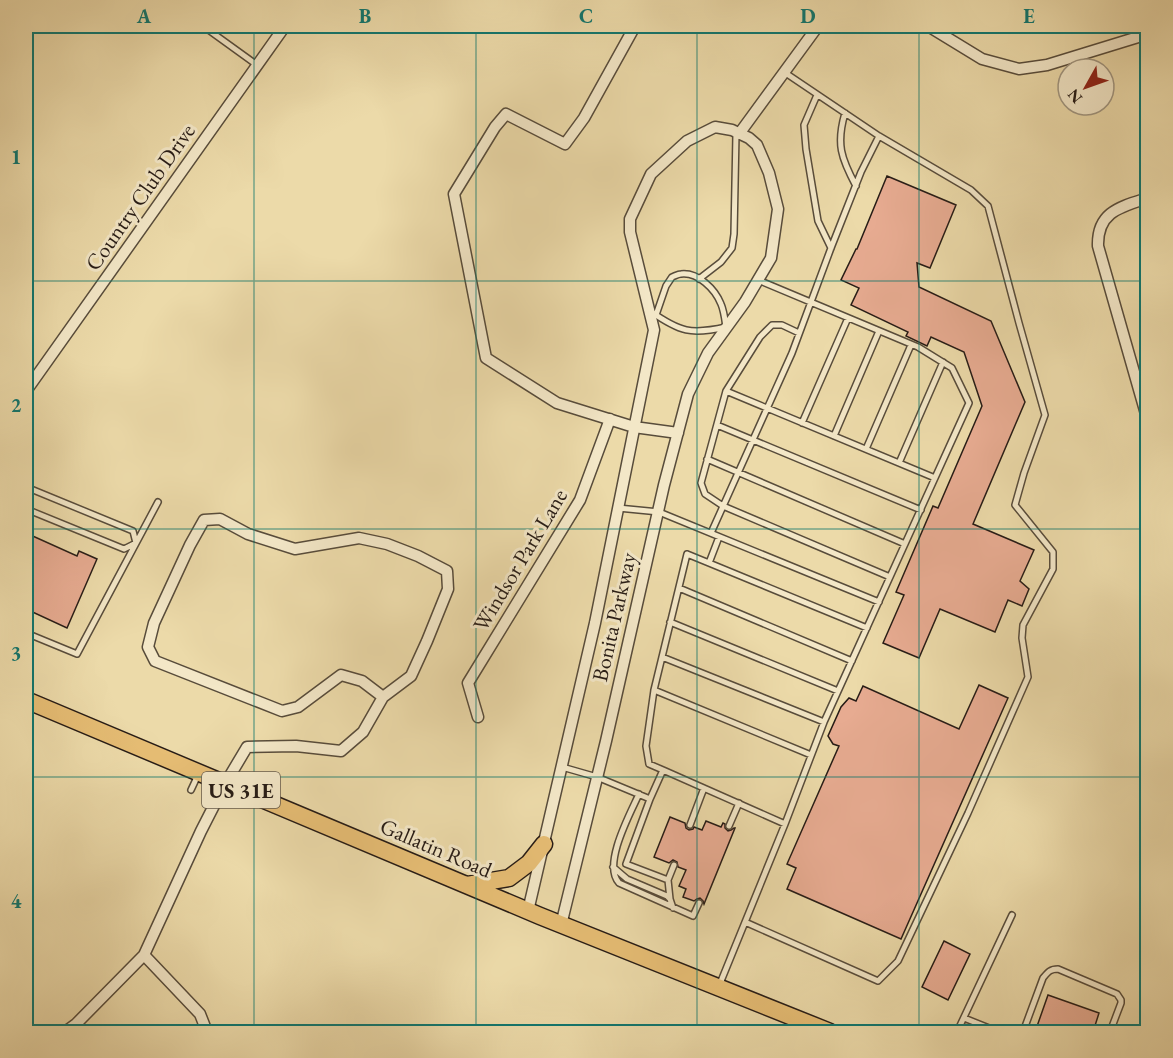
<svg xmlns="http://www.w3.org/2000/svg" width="1173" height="1058" font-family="'EB Garamond',serif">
	<rect width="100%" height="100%" fill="#ecdaa9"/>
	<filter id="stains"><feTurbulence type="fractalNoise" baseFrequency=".00333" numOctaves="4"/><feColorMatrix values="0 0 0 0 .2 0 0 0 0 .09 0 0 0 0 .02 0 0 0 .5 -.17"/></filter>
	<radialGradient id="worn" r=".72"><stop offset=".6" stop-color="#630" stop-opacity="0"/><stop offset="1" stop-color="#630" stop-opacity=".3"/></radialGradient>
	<path fill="#e7ab91" stroke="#271c16" stroke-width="1.5" d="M887,176L956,205L930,268L917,263L919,287L991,321L1025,402L973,524L1034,550L1020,581L1029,589L1022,606L1008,600L995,632L940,609L919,658L883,643L904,595L896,592L933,506L938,508L982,406L964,352L931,337L927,346L906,336L908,332L851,305L859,288L841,280L856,249H857Z
		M26,533L77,556L79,551L97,559L67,628L26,609Z
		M979,685L1008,698L901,939L787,889L796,868L787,864L839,746L833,744L828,736L841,707L849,698L856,701L863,686L959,729Z
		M670,817L685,823L686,828L689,830L693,829L694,827L702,830L706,821L721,827L723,823L725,824V828L728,831L731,830L734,828H735L704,904L703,901L700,898L697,899L694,901L683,897L686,889L679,886L686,870L678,867L677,862L673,860L669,863L654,857Z
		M944,941L970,954L948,1000L922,987Z
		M1048,995L1099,1013L1093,1032H1035Z"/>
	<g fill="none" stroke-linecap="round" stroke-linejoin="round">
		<g stroke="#584c3b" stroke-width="8">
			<path id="service" d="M203,26L257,65
				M817,95L804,125L806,149L818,221L831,248
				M845,113C836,144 841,158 856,186
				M699,279L721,262L732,248L734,234L736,134
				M650,311C680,332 691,335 726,327C725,320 724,311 721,304C715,289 698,272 681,274C678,274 675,276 672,277L666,286L656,315
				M799,333L782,325H772L760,337L726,391L701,483L705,494L723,506L890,577
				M726,391L935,478
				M802,423L848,318
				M717,425L921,510
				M834,436L879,331
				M866,449L911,345
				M707,459L905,544
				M899,463L943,362
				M26,487L133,531L136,543L124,549L26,509
				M618,508L659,512L879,602
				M711,533L792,353L831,248L861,172L879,136
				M709,563L867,628
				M679,588L852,661
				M670,622L838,691
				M26,633L77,654L158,502
				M662,657L824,722
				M654,690L811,755
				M562,767L597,777L650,799
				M663,770L785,824
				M191,790L198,775
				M639,794C630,814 602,865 619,883L693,916L699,903
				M690,825L704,788
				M729,826L739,803
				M613,867L627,879L667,896L670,899L673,908
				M668,880L626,864L650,799L663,770L649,764L646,746L654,690L687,554L709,563L719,537
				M670,899L668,880L674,865
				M745,922L878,981L898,961L968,813L1028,677L1022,638L1023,625L1053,569V552L1015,505L1024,473L1045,415L1019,323L988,206L971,190L879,136L784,72
				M719,986L785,824L824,722L969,403L952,368L918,347L758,280
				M964,1018L999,1032
				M797,1032L801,1023
				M957,1032L1012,915
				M1023,1032L1043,978C1048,972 1050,969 1058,969L1117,994L1121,1000V1003L1110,1032"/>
		</g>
		<g stroke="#584c3b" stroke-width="13">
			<path id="minor" d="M635,26L584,118L565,144L506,114L495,127L454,194L486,358L557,403L634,427L678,433
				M928,26L982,59L1019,69L1047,65L1148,34
				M739,134L818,26
				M1148,198C1120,207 1097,212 1098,246L1148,421
				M26,391L285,26
				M478,717L468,683L580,500L610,419
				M528,911L595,623L654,330L630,232V219L651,174L687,141L715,127L732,130L749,138L757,145L769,173L778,209L771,258L745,302L708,353L688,394L664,485L606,741L561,925
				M144,955L200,1014L207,1032
				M65,1032L76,1024L144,955L201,831L225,784L247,747L296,746L341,751L363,732L383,697L362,681L341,675L298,707L282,711L155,661L148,647L154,623L190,545L204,520L220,519L248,534L295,549L359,538L387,544L418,556L447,571L448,589L427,641L411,676L383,697"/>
		</g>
		<g stroke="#271c16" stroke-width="19">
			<path id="primary" d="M26,700L540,916L830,1032
				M467,885L509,878L529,863L544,844"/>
		</g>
		<use href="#service" stroke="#f3e7c7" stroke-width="5"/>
		<use href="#minor" stroke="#f3e7c7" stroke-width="10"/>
		<use href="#primary" stroke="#e6bd74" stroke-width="16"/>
	</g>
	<path fill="none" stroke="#0f766e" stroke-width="1.5" stroke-opacity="0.55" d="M254,26V1032M476,26V1032M697,26V1032M919,26V1032M26,281H1148M26,529H1148M26,777H1148"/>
	<g text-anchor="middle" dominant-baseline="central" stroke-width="6" stroke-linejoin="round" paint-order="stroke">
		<rect fill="#f3e7c7" stroke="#64594b" stroke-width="1.5" x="202" y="772" width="78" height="36" rx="4.5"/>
		<g font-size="21" font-weight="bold" fill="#271c16">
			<text x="241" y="790">US 31E</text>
		</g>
		<g font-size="22" fill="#271c16" stroke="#f3e7c7">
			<text transform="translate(140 197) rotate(-55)">Country Club Drive</text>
			<text transform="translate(520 560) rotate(-59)">Windsor Park Lane</text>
			<text transform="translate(614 617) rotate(-77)">Bonita Parkway</text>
			<text transform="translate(436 848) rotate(23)">Gallatin Road</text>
		</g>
	</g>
	<rect width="1173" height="1058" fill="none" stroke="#ecdaa9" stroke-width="66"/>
	<g transform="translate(1086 87) rotate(230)"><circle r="28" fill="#f3e7c7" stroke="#a19680" stroke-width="1.5"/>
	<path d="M0-4.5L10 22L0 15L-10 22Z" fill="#8f2418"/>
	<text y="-9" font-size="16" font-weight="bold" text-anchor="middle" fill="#271c16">N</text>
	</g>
	<rect x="33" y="33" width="1107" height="992" fill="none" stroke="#0f766e" stroke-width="2"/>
	<g font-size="20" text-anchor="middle" font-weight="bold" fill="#0f766e">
		<text x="144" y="23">A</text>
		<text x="365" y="23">B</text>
		<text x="586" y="23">C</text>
		<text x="808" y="23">D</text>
		<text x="1029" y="23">E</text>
		<text x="16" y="164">1</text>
		<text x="16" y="412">2</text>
		<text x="16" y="660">3</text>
		<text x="16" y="908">4</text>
	</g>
	<rect width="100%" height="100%" filter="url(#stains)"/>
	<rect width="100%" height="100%" fill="url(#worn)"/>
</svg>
